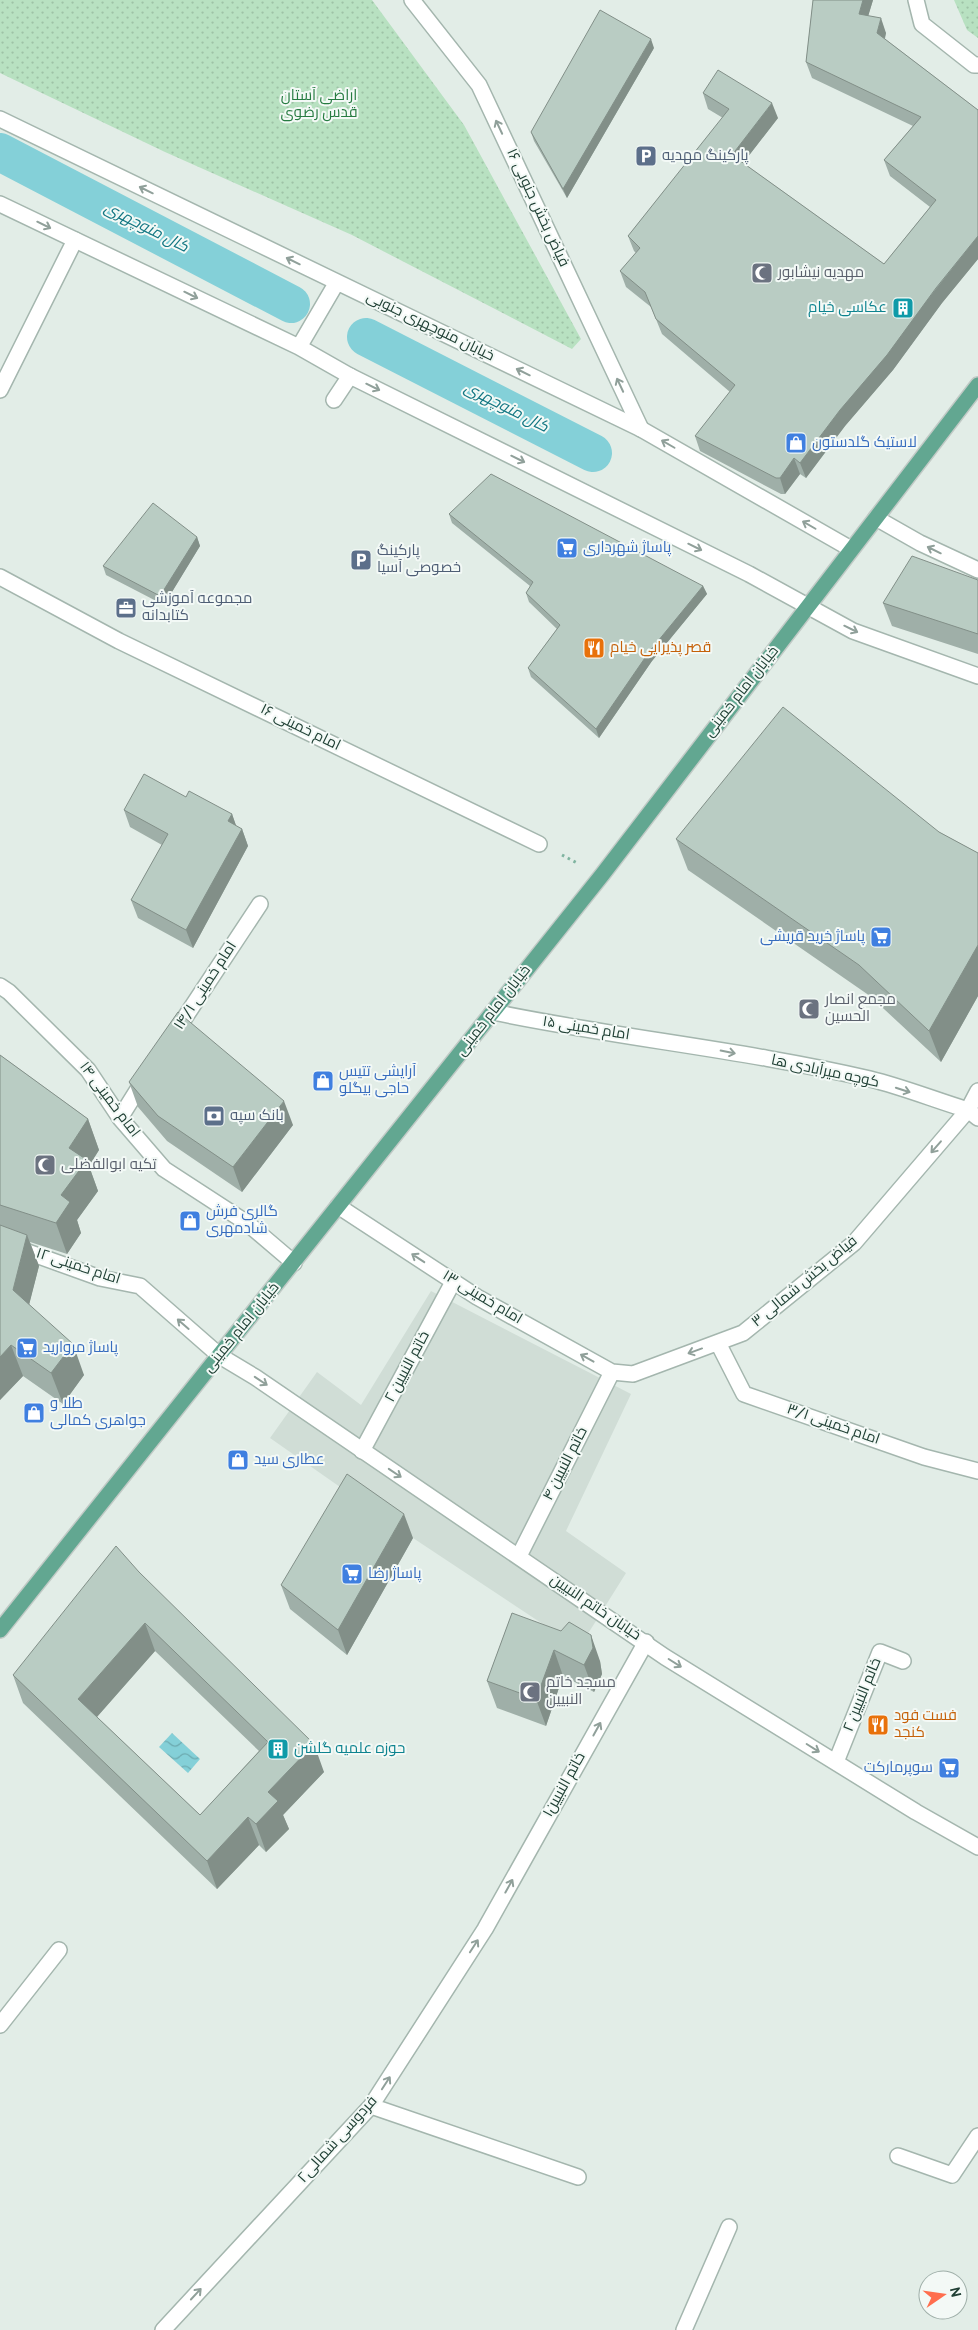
<svg xmlns="http://www.w3.org/2000/svg" width="978" height="2330" font-family="Overpass,Cairo,sans-serif">
	<defs>
		<pattern id="grass-dots" width="8" height="8" patternUnits="userSpaceOnUse" patternTransform="scale(1.25)"><rect width="8" height="8" fill="#b8e1c1"/><path d="M2 2h.1M6 6h.1" fill="none" stroke="#9ec2a6" stroke-width="1.8" stroke-linecap="round"/></pattern>
		<pattern id="water-waves" width="16" height="10" patternUnits="userSpaceOnUse" patternTransform="scale(1.25)"><rect width="16" height="10" fill="#84d0d8"/><path d="M0 5q4-4 8 0t8 0" fill="none" stroke="#6caab0"/></pattern>
	</defs>
	<rect width="100%" height="100%" fill="#e2ede7"/>
	<path fill="#d0ddd6" d="M431,1291L631,1394L566,1531L626,1573L579,1648L413,1538L270,1438L317,1372L361,1405Z"/>
	<path fill="url(#grass-dots)" d="M0,0H372L464,125L581,339L572,349L352,235L165,152L0,73Z
		M954,0H978V38L967,30Z"/>
	<path fill="url(#water-waves)" d="M172,1733L200,1759L188,1773L159,1747Z"/>
	<g fill="none" stroke-linecap="round" stroke-linejoin="round">
		<path stroke="#84d0d8" stroke-width="38" d="M0,152L291,304
			M366,337L593,453"/>
		<g stroke="#a4b6ae" stroke-width="18">
			<path id="service" d="M916,0L922,24L974,65H978
				M334,400L350,376
				M836,1762L880,1652L903,1661"/>
		</g>
		<g stroke="#a4b6ae" stroke-width="18">
			<path id="minor" d="M412,0L479,85L641,429
				M0,390L75,240
				M0,577L119,641L539,844
				M0,986L9,992L88,1070L120,1118L164,1169L247,1223L294,1263
				M493,1012C618,1038 746,1050 870,1079C903,1087 935,1100 968,1110L978,1118
				M174,1034L260,904
				M120,1118L145,1078
				M338,1206L477,1297L612,1372L633,1374L743,1333L854,1243L968,1110L978,1091
				M0,1242L100,1278L140,1286L220,1356
				M718,1343L744,1394L924,1457L978,1471
				M362,1451L453,1282
				M519,1556L612,1372
				M0,2025L59,1950
				M371,2106L578,2177
				M898,2156L952,2175L978,2136
				M163,2330L371,2106L485,1929L646,1642
				M684,2330L729,2227"/>
		</g>
		<g stroke="#a4b6ae" stroke-width="18">
			<path id="tertiary" d="M0,119L641,429L851,549
				M0,204L299,347L350,376L749,574L853,631L978,676
				M299,347L337,282
				M876,518L920,543L978,570
				M220,1356L255,1377L665,1657L916,1812L978,1847"/>
		</g>
		<g stroke="#c1cac6" stroke-width="18">
			<path id="primary" d="M0,1630L602,875L978,385"/>
		</g>
		<path stroke="#7fb4a0" stroke-width="3" stroke-dasharray="2.5 4" stroke-linecap="butt" d="M562,855L579,864"/>
		<use href="#service" stroke="#fff" stroke-width="15"/>
		<use href="#minor" stroke="#fff" stroke-width="15"/>
		<use href="#tertiary" stroke="#fff" stroke-width="15"/>
		<use href="#primary" stroke="#62a791" stroke-width="15"/>
	</g>
	<path fill="#9fafa8" fill-rule="evenodd" d="M813,0H873L868,16L886,33L885,39L978,110V259L942,303L893,370L845,426L806,478L800,474L785,494H781L700,451L695,436L730,392L662,334L651,307L626,287L620,271L636,253L634,251L628,236L723,118L708,109L703,93L778,118L743,163L884,264L930,207L890,176L884,160L913,126L812,78L806,62Z
		M654,48L567,198L534,141L531,132Z
		M449,514L703,586L707,594L652,661L599,738L531,677L528,668L557,629L529,602L526,593L530,586L452,523Z
		M197,537L200,546L164,605L106,575L103,566Z
		M978,580V654L892,626L883,603Z
		M186,797L232,814L236,826L242,829L248,846L193,948L138,918L131,900L162,845L130,827L124,810Z
		M939,832L978,853V996L941,1062L870,996L688,870L676,839Z
		M0,1055L88,1119L99,1150L89,1166L98,1191L77,1220L81,1233L67,1254L30,1242L39,1266L29,1304L84,1375L63,1404L23,1376L0,1400Z
		M129,1082L293,1125L242,1192L167,1141L138,1107Z
		M413,1538L347,1655L290,1609L281,1585Z
		M139,1572L324,1772L283,1815L289,1829L266,1852L259,1845L217,1889L23,1703L13,1675ZM155,1651L259,1751L200,1815L97,1717Z
		M512,1613L600,1661L602,1674L594,1692L563,1676L546,1726L497,1708L487,1681Z"/>
	<path fill="#828f88" d="M863,0H873L864,30L859,14Z
		M881,18L886,33L882,48L877,33Z
		M651,39L654,48L567,198L563,189Z
		M772,103L778,118L737,171L732,155Z
		M978,236V259L942,303L893,370L845,426L806,478L800,463L840,410Z
		M794,458L800,474L785,494L780,478Z
		M197,537L200,546L164,605L160,596Z
		M703,586L707,594L652,661L599,738L596,729L649,652Z
		M232,814L238,831L228,821Z
		M242,829L248,846L193,948L186,930Z
		M978,945V996L941,1062L929,1031Z
		M284,1101L293,1125L242,1192L233,1167Z
		M88,1119L99,1150L89,1166L98,1191L77,1220L81,1233L67,1254L56,1223L69,1148Z
		M27,1235L39,1266L25,1321L13,1290Z
		M73,1344L84,1375L63,1404L51,1373Z
		M11,1345L23,1376L0,1400V1357Z
		M404,1514L413,1538L347,1655L338,1630Z
		M145,1623L155,1651L88,1727L78,1699Z
		M591,1635L600,1661L602,1674L594,1692L584,1665Z
		M554,1650L563,1676L546,1726L536,1699Z
		M314,1744L324,1772L283,1815L289,1829L266,1852L256,1824L268,1792Z
		M248,1817L259,1845L217,1889L207,1861Z"/>
	<path fill="#b9ccc3" stroke="#828f88" fill-rule="evenodd" d="M813,0H863L859,14L881,18L877,33L978,110V236L936,288L887,355L840,410L800,463L794,458L780,478H776L695,436L735,385L656,319L645,292L620,271L640,248L628,236L729,109L703,93L718,70L772,103L732,155L884,264L936,200L884,160L921,117L806,62Z
		M600,10L651,39L563,189L531,132Z
		M491,474L703,586L649,652L596,729L528,668L560,625L526,593L533,582L449,514Z
		M153,503L197,537L160,596L103,566Z
		M912,556L978,580V634L883,603Z
		M783,707L939,832L978,853V945L929,1031L859,965L676,839Z
		M144,774L186,797L189,791L232,814L228,821L242,829L186,930L131,900L168,834L124,810Z
		M178,1012L284,1101L233,1167L158,1116L129,1082Z
		M0,1055L88,1119L69,1148L87,1160L61,1195L70,1202L56,1223L0,1205Z
		M0,1225L27,1235L13,1290L73,1344L51,1373L11,1345L0,1357Z
		M347,1474L404,1514L338,1630L281,1585Z
		M116,1546L139,1572L314,1744L268,1792L278,1801L256,1824L248,1817L207,1861L13,1675ZM145,1623L268,1742L200,1815L78,1699Z
		M512,1613L561,1631L569,1622L591,1635L593,1648L584,1665L554,1650L536,1699L487,1681Z"/>
	<defs><path id="oneway-shaft" d="M-6 0H5M1.5-3L5.5 0L1.5 3" fill="none" stroke-width="1.6" stroke-linecap="round" stroke-linejoin="round" transform="scale(1.25)"/></defs>
	<g stroke="#90a09a">
		<use href="#oneway-shaft" transform="translate(499 127) rotate(-115)"/>
		<use href="#oneway-shaft" transform="translate(146 190) rotate(-154)"/>
		<use href="#oneway-shaft" transform="translate(44 225) rotate(26)"/>
		<use href="#oneway-shaft" transform="translate(293 261) rotate(-154)"/>
		<use href="#oneway-shaft" transform="translate(191 295) rotate(26)"/>
		<use href="#oneway-shaft" transform="translate(523 372) rotate(-154)"/>
		<use href="#oneway-shaft" transform="translate(620 385) rotate(-115)"/>
		<use href="#oneway-shaft" transform="translate(373 387) rotate(26)"/>
		<use href="#oneway-shaft" transform="translate(668 444) rotate(-150)"/>
		<use href="#oneway-shaft" transform="translate(518 459) rotate(26)"/>
		<use href="#oneway-shaft" transform="translate(809 525) rotate(-150)"/>
		<use href="#oneway-shaft" transform="translate(695 547) rotate(26)"/>
		<use href="#oneway-shaft" transform="translate(934 550) rotate(-154)"/>
		<use href="#oneway-shaft" transform="translate(851 629) rotate(26)"/>
		<use href="#oneway-shaft" transform="translate(728 1052) rotate(11)"/>
		<use href="#oneway-shaft" transform="translate(903 1090) rotate(18)"/>
		<use href="#oneway-shaft" transform="translate(936 1147) rotate(131)"/>
		<use href="#oneway-shaft" transform="translate(418 1258) rotate(-147)"/>
		<use href="#oneway-shaft" transform="translate(183 1324) rotate(-139)"/>
		<use href="#oneway-shaft" transform="translate(695 1351) rotate(160)"/>
		<use href="#oneway-shaft" transform="translate(587 1358) rotate(-151)"/>
		<use href="#oneway-shaft" transform="translate(261 1381) rotate(34)"/>
		<use href="#oneway-shaft" transform="translate(395 1473) rotate(34)"/>
		<use href="#oneway-shaft" transform="translate(675 1663) rotate(32)"/>
		<use href="#oneway-shaft" transform="translate(597 1729) rotate(-61)"/>
		<use href="#oneway-shaft" transform="translate(813 1748) rotate(32)"/>
		<use href="#oneway-shaft" transform="translate(509 1886) rotate(-61)"/>
		<use href="#oneway-shaft" transform="translate(474 1946) rotate(-57)"/>
		<use href="#oneway-shaft" transform="translate(386 2083) rotate(-57)"/>
		<use href="#oneway-shaft" transform="translate(196 2294) rotate(-47)"/>
	</g>
	<defs>
		<g id="parking-square" transform="scale(1.125)"><rect x="-9" y="-9" width="18" height="18" rx="4" fill="#5c6f8a" stroke="#f3f9f6"/><path d="M-3.5-5.5H1a3.5 3.5 0 0 1 0 7H-1V5.5H-3.5ZM-1-3.4V-.6H.8a1.4 1.4 0 0 0 0-2.8Z" fill="#fff"/></g>
		<g id="mosque-square" transform="scale(1.125)"><rect x="-9" y="-9" width="18" height="18" rx="4" fill="#6b7280" stroke="#f3f9f6"/><path d="M3.5-4.9A6 6 0 1 0 3.5 4.9A5 5 0 1 1 3.5-4.9Z" fill="#fff"/></g>
		<g id="building-square" transform="scale(1.125)"><rect x="-9" y="-9" width="18" height="18" rx="4" fill="#0f9aa8" stroke="#f3f9f6"/><path d="M-4-6H4V6H1V3H-1V6H-4ZM-2.5-4.3h1.7v1.8h-1.7ZM.8-4.3h1.7v1.8H.8ZM-2.5-1h1.7V.8h-1.7ZM.8-1h1.7V.8H.8Z" fill="#fff"/></g>
		<g id="shop-square" transform="scale(1.125)"><rect x="-9" y="-9" width="18" height="18" rx="4" fill="#3f7fe0" stroke="#f3f9f6"/><path d="M-5-2.5h2.3a2.7 3.5 0 0 1 5.4 0H5L5.5 6h-11ZM-1.5-2.5h3a1.5 2.3 0 0 0-3 0Z" fill="#fff"/></g>
		<g id="supermarket-square" transform="scale(1.125)"><rect x="-9" y="-9" width="18" height="18" rx="4" fill="#3f7fe0" stroke="#f3f9f6"/><path d="M-6-5.5h2.5l.6 2H6L4.5 2H-2.5L-4.4-4H-6ZM-1.5 3.2a1.3 1.3 0 1 0 .1 0ZM3 3.2a1.3 1.3 0 1 0 .1 0Z" fill="#fff"/></g>
		<g id="office-square" transform="scale(1.125)"><rect x="-9" y="-9" width="18" height="18" rx="4" fill="#5c6f8a" stroke="#f3f9f6"/><path d="M-6-3h4V-5.5h4V-3h4V5H-6ZM-1-4.5V-3h2v-1.5ZM-6 0V1H6V0Z" fill="#fff"/></g>
		<g id="restaurant-square" transform="scale(1.125)"><rect x="-9" y="-9" width="18" height="18" rx="4" fill="#e8710a" stroke="#f3f9f6"/><path d="M-5-6h1v4h1v-4h1v4h1v-4h1v5L-1.5 .5V6h-2V.5L-5-1ZM5-6V6H3V1.5H1.5Q1.5-4 5-6Z" fill="#fff"/></g>
		<g id="bank-square" transform="scale(1.125)"><rect x="-9" y="-9" width="18" height="18" rx="4" fill="#5c6f8a" stroke="#f3f9f6"/><path d="M-6-4H6V4H-6ZM0-2.3a2.3 2.3 0 1 0 0 4.6a2.3 2.3 0 1 0 0-4.6Z" fill="#fff"/></g>
	</defs>
	<g fill-rule="evenodd">
		<use href="#parking-square" x="646" y="156"/>
		<use href="#mosque-square" x="762" y="273"/>
		<use href="#building-square" x="903" y="308"/>
		<use href="#shop-square" x="796" y="443"/>
		<use href="#supermarket-square" x="567" y="548"/>
		<use href="#parking-square" x="361" y="560"/>
		<use href="#office-square" x="126" y="608"/>
		<use href="#restaurant-square" x="594" y="648"/>
		<use href="#supermarket-square" x="881" y="937"/>
		<use href="#mosque-square" x="809" y="1009"/>
		<use href="#shop-square" x="323" y="1081"/>
		<use href="#bank-square" x="214" y="1116"/>
		<use href="#mosque-square" x="45" y="1165"/>
		<use href="#shop-square" x="190" y="1221"/>
		<use href="#supermarket-square" x="27" y="1348"/>
		<use href="#shop-square" x="34" y="1413"/>
		<use href="#shop-square" x="238" y="1460"/>
		<use href="#supermarket-square" x="352" y="1574"/>
		<use href="#mosque-square" x="530" y="1692"/>
		<use href="#restaurant-square" x="878" y="1725"/>
		<use href="#building-square" x="278" y="1749"/>
		<use href="#supermarket-square" x="949" y="1768"/>
	</g>
	<g text-anchor="middle" dominant-baseline="central" stroke-width="4" stroke-linejoin="round" paint-order="stroke">
		<g font-size="15" fill="#267b41" stroke="#f3f9f6">
			<text x="319" y="96">اراضی آستان<tspan x="319" dy="17">قدس رضوی</tspan></text>
		</g>
		<g font-size="15" fill="#4e5e75" stroke="#f3f9f6" text-anchor="start">
			<text x="662" y="156">پارکینگ مهدیه</text>
			<text x="377" y="551">پارکینگ<tspan x="377" dy="17">خصوصی آسیا</tspan></text>
			<text x="142" y="599">مجموعه آموزشی<tspan x="142" dy="17">کتابدانه</tspan></text>
			<text x="230" y="1116">بانک سپه</text>
		</g>
		<g font-size="15" fill="#204035" stroke="#f3f9f6">
			<text transform="translate(537 208) rotate(65)">فیاض بخش جنوبی ۱۶</text>
			<text transform="translate(430 327) rotate(26)">خیابان منوچهری جنوبی</text>
			<text transform="translate(742 692) rotate(-52)">خیابان امام خمینی</text>
			<text transform="translate(300 728) rotate(26)">امام خمینی ۱۶</text>
			<text transform="translate(206 986) rotate(-57)">امام خمینی ۱۴/۱</text>
			<text transform="translate(494 1011) rotate(-52)">خیابان امام خمینی</text>
			<text transform="translate(586 1029) rotate(9)">امام خمینی ۱۵</text>
			<text transform="translate(825 1072) rotate(12)">کوچه میرآبادی ها</text>
			<text transform="translate(109 1100) rotate(53)">امام خمینی ۱۴</text>
			<text transform="translate(78 1267) rotate(18)">امام خمینی ۱۲</text>
			<text transform="translate(805 1282) rotate(-40)">فیاض بخش شمالی ۳</text>
			<text transform="translate(482 1298) rotate(31)">امام خمینی ۱۳</text>
			<text transform="translate(242 1328) rotate(-51)">خیابان امام خمینی</text>
			<text transform="translate(408 1367) rotate(-62)">خاتم النبیین ۲</text>
			<text transform="translate(833 1425) rotate(19)">امام خمینی ۳/۱</text>
			<text transform="translate(566 1464) rotate(-63)">خاتم النبیین ۴</text>
			<text transform="translate(595 1608) rotate(34)">خیابان خاتم النبیین</text>
			<text transform="translate(863 1695) rotate(-68)">خاتم النبیین ۲</text>
			<text transform="translate(565 1785) rotate(-61)">خاتم النبیین۱</text>
			<text transform="translate(338 2140) rotate(-48)">فردوسی شمالی۲</text>
		</g>
		<g font-size="15" fill="#5b616d" stroke="#f3f9f6" text-anchor="start">
			<text x="778" y="273">مهدیه نیشابور</text>
			<text x="825" y="1000">مجمع انصار<tspan x="825" dy="17">الحسین</tspan></text>
			<text x="61" y="1165">تکیه ابوالفضلی</text>
			<text x="546" y="1683">مسجد خاتم<tspan x="546" dy="17">النبیین</tspan></text>
		</g>
		<g font-size="15" fill="#0d838f" stroke="#f3f9f6" text-anchor="end">
			<text x="887" y="308">عکاسی خیام</text>
			<text x="294" y="1749" text-anchor="start">حوزه علمیه گلشن</text>
		</g>
		<g font-size="15" fill="#366cbe" stroke="#f3f9f6" text-anchor="start">
			<text x="812" y="443">لاستیک گلدستون</text>
			<text x="583" y="548">پاساژ شهرداری</text>
			<text x="865" y="937" text-anchor="end">پاساژ خرید قریشی</text>
			<text x="339" y="1072">آرایشی تتیس<tspan x="339" dy="17">حاجی بیگلو</tspan></text>
			<text x="206" y="1212">گالری فرش<tspan x="206" dy="17">شادمهری</tspan></text>
			<text x="43" y="1348">پاساژ مروارید</text>
			<text x="50" y="1404">طلا و<tspan x="50" dy="17">جواهری کمالی</tspan></text>
			<text x="254" y="1460">عطاری سید</text>
			<text x="368" y="1574">پاساژ رضا</text>
			<text x="933" y="1768" text-anchor="end">سوپرمارکت</text>
		</g>
		<g font-size="15" fill="#c56008" stroke="#f3f9f6" text-anchor="start">
			<text x="610" y="648">قصر پذیرایی خیام</text>
			<text x="894" y="1716">فست فود<tspan x="894" dy="17">کنجد</tspan></text>
		</g>
		<g font-size="16" font-style="italic" fill="#137783" stroke="#f3f9f6">
			<text transform="translate(146 228) rotate(27)">کال منوچهری</text>
			<text transform="translate(506 408) rotate(27)">کال منوچهری</text>
		</g>
	</g>
	<g transform="translate(943 2295) rotate(77)"><circle r="24" fill="#f3f9f6" stroke="#9fafa9"/>
	<path d="M0-4L9 19L0 12L-9 19Z" fill="#ff6e4e"/>
	<text y="-8" font-size="14" font-weight="bold" text-anchor="middle" fill="#204035">N</text>
	</g>
</svg>
